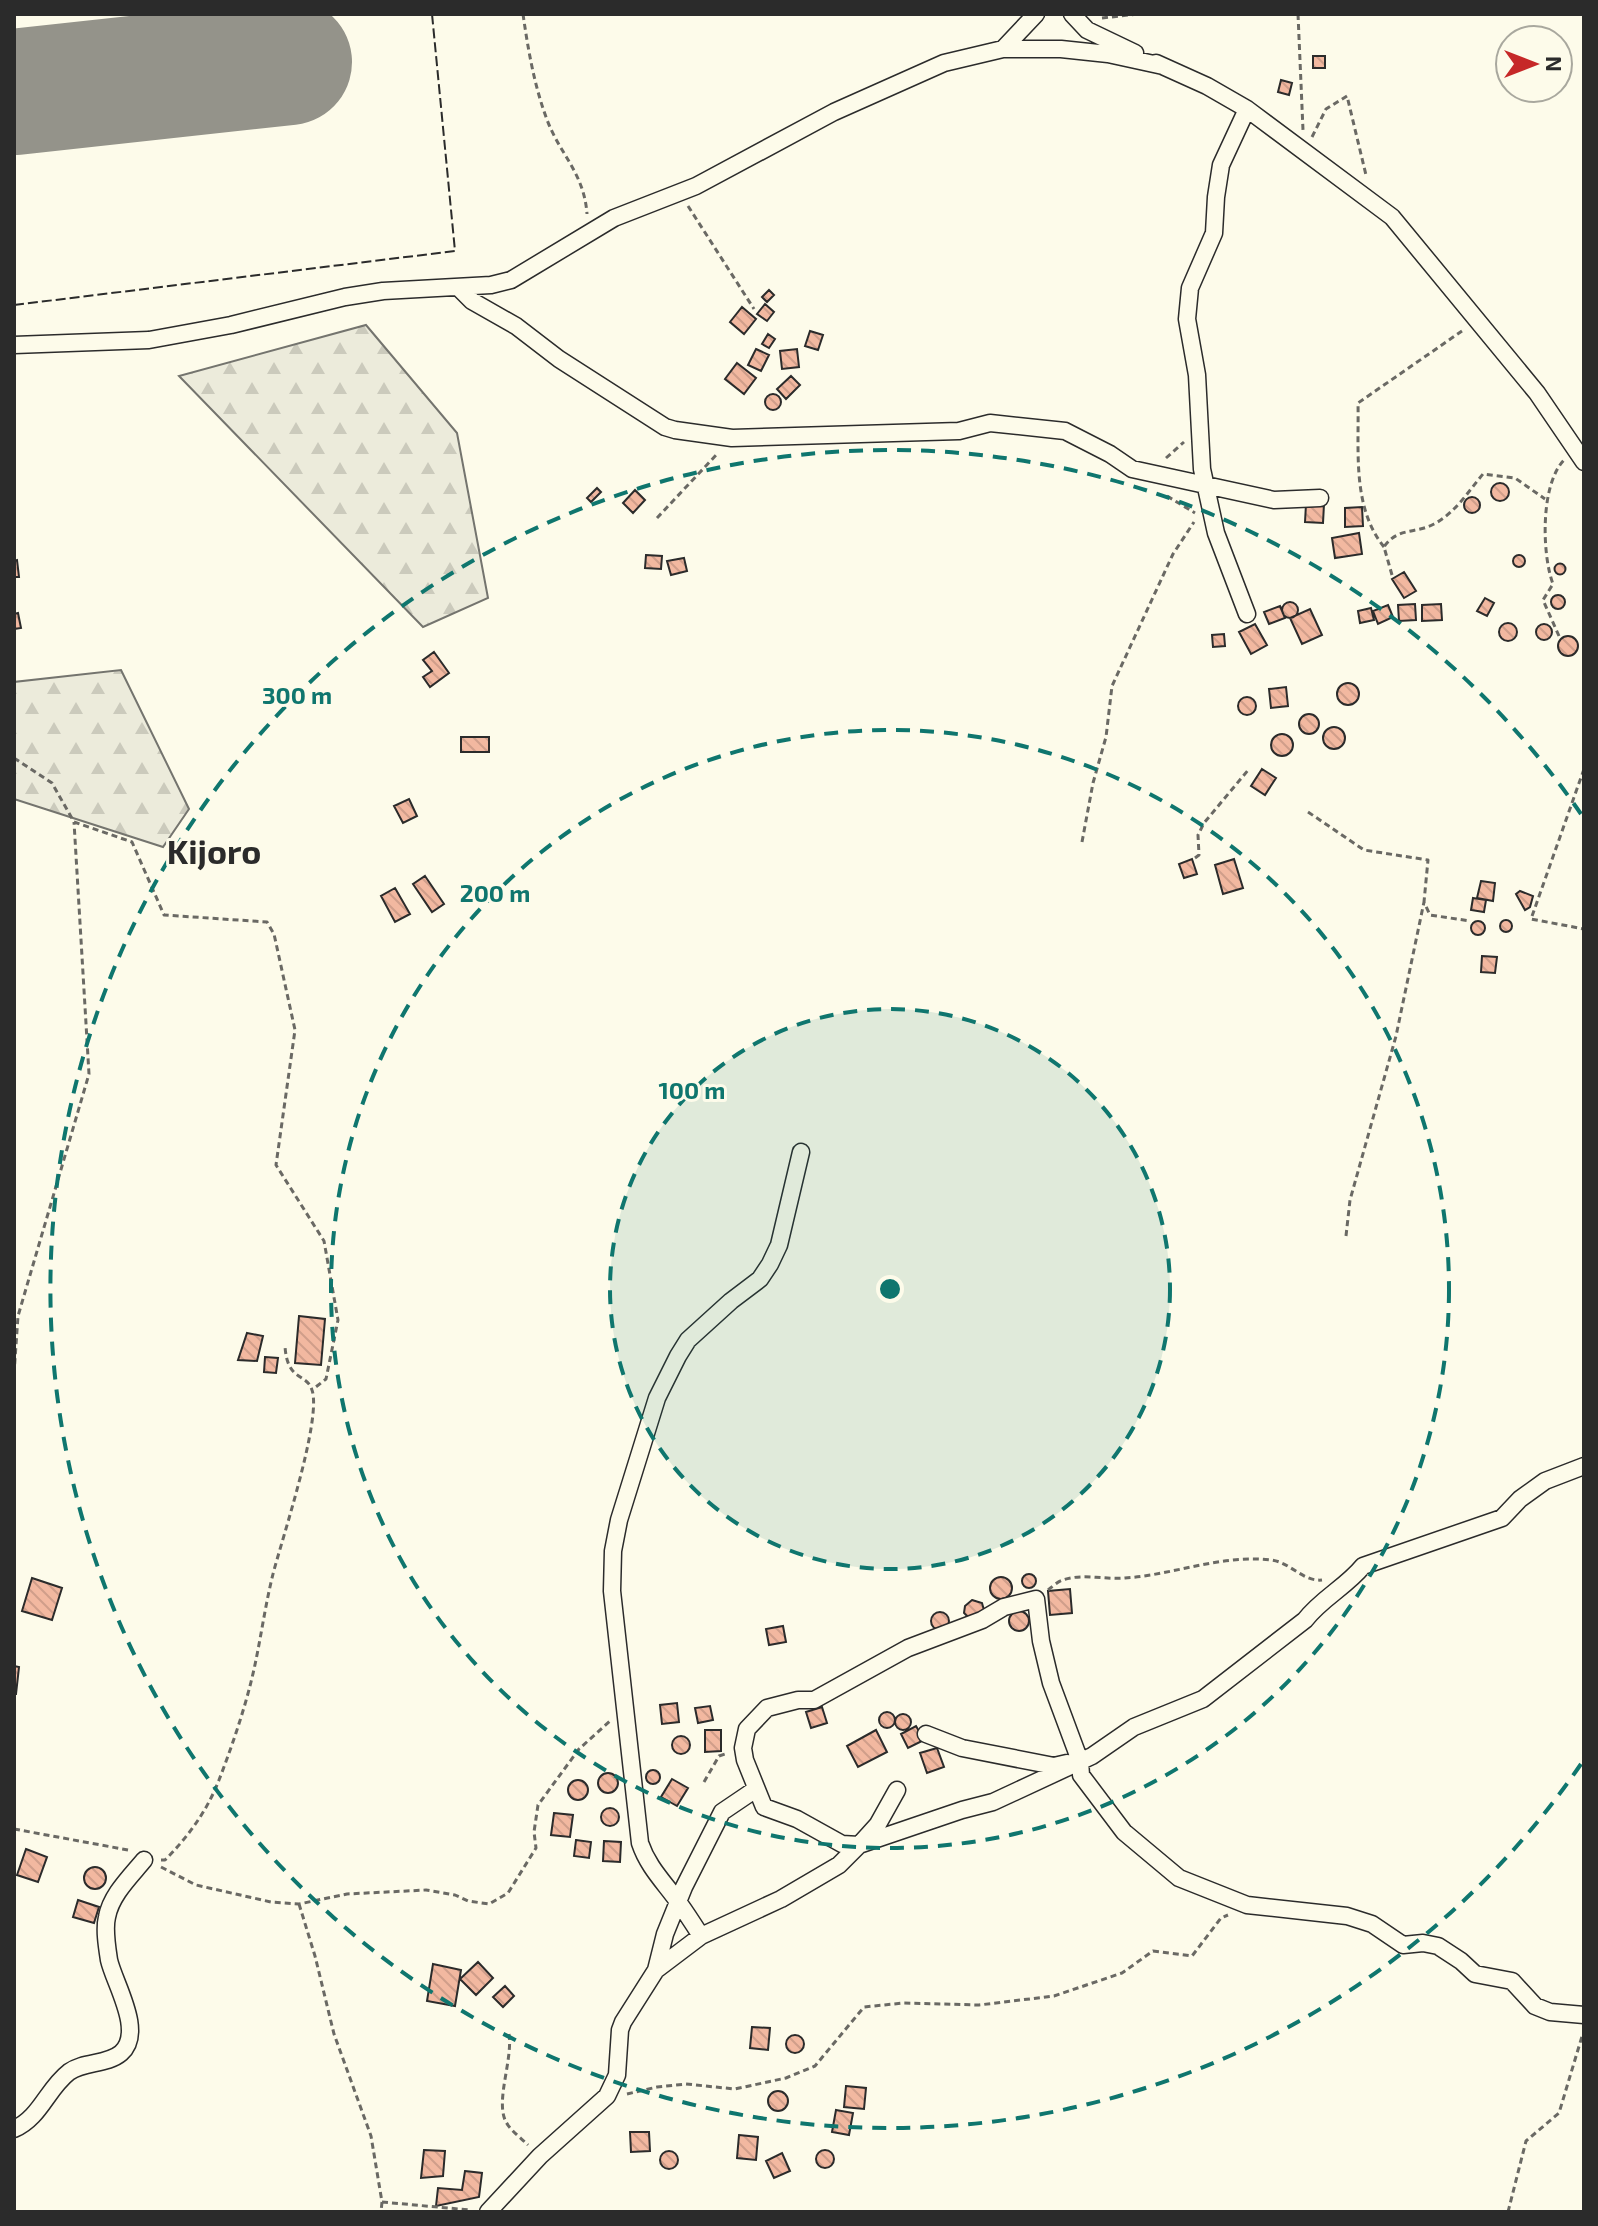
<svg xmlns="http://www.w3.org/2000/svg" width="1598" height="2226" font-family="'Exo 2',sans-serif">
	<defs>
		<pattern id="forest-firs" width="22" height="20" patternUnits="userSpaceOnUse" patternTransform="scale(2)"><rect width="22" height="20" fill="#ecebdb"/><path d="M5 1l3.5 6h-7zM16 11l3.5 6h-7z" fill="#cbcabc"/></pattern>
		<pattern id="building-back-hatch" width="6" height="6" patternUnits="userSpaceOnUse" patternTransform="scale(2)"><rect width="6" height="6" fill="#f2b8a0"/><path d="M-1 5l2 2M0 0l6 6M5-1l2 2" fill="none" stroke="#d09e8a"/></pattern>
	</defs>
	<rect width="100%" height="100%" fill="#fdfbea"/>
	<path fill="url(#forest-firs)" stroke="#74746e" stroke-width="2" d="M366,325L457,433L488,598L423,627L179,376Z
		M121,670L189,809L163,847L14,799V682Z"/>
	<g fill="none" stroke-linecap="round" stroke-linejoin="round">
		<path stroke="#94938a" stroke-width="126" d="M14,92L289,62"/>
	</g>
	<path fill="url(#building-back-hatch)" stroke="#2b2b2b" stroke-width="2" d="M1313,56H1325V68H1313Z
		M1281,80L1292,83L1289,95L1278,92Z
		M769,290L774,295L767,302L762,297Z
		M765,304L774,312L767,321L757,314Z
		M742,307L756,319L744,334L730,322Z
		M810,331L823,335L818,350L805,346Z
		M768,334L775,339L769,348L762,344Z
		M756,349L769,355L761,371L748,365Z
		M797,349L799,367L782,369L780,351Z
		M737,363L756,378L744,394L725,379Z
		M791,376L800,385L786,399L777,389Z
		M765 402a8 8 0 1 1 16 0a8 8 0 1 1-16 0Z
		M1491 492a9 9 0 1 1 18 0a9 9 0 1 1-18 0Z
		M597,488L601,492L591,502L587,498Z
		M635,490L645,500L633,513L623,503Z
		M1464 505a8 8 0 1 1 16 0a8 8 0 1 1-16 0Z
		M1306,504H1324L1323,523L1305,522Z
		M1362,507L1363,526L1345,527V508Z
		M1359,533L1362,554L1335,558L1332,538Z
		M1513 561a6 6 0 1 1 12 0a6 6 0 1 1-12 0Z
		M646,555L662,556L661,569L645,568Z
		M684,558L687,571L671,575L667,561Z
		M17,560L19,577H14V561Z
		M1554.5 569a5.5 5.5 0 1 1 11 0a5.5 5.5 0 1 1-11 0Z
		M1404,572L1416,591L1404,598L1392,579Z
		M1551 602a7 7 0 1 1 14 0a7 7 0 1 1-14 0Z
		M1485,598L1494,603L1487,616L1477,611Z
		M1282 610a8 8 0 1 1 16 0a8 8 0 1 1-16 0Z
		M1415,604L1416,620L1399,621L1398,605Z
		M1441,604L1442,620L1422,621V605Z
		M1388,605L1393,617L1378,624L1373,611Z
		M1280,606L1285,618L1269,624L1264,612Z
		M1371,608L1374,620L1360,623L1358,611Z
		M1310,609L1322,635L1302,644L1290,618Z
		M18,613L21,628L14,629V614Z
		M1499 632a9 9 0 1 1 18 0a9 9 0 1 1-18 0Z
		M1255,624L1267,645L1251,654L1239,632Z
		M1536 632a8 8 0 1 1 16 0a8 8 0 1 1-16 0Z
		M1224,634L1225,646L1213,647L1212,635Z
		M1558 646a10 10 0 1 1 20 0a10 10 0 1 1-20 0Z
		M434,652L449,673L430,687L423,677L432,671L423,660Z
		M1337 694a11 11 0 1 1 22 0a11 11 0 1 1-22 0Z
		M1286,687L1288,706L1271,708L1269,689Z
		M1238 706a9 9 0 1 1 18 0a9 9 0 1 1-18 0Z
		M1299 724a10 10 0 1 1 20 0a10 10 0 1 1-20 0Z
		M1323 738a11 11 0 1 1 22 0a11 11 0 1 1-22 0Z
		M1271 745a11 11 0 1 1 22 0a11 11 0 1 1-22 0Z
		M461,737H489V752H461Z
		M1262,769L1276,778L1265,795L1251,786Z
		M409,799L417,816L403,823L394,806Z
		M1192,859L1197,874L1184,878L1179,864Z
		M1234,859L1243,888L1223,894L1215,865Z
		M425,876L444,904L432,912L413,884Z
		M1481,881L1495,883L1493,901L1477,898Z
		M395,888L410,914L395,922L381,896Z
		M1520,891L1533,896L1530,907L1525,910L1516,894Z
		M1473,898L1486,900L1484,912L1471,910Z
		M1500 926a6 6 0 1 1 12 0a6 6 0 1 1-12 0Z
		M1471 928a7 7 0 1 1 14 0a7 7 0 1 1-14 0Z
		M1482,956L1497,957L1495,973L1481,972Z
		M299,1316L325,1319L321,1365L295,1363Z
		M247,1333L263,1336L257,1361L238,1360Z
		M265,1357L278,1358L276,1373L264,1372Z
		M1022 1581a7 7 0 1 1 14 0a7 7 0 1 1-14 0Z
		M990 1588a11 11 0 1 1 22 0a11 11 0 1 1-22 0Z
		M32,1578L62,1588L52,1620L22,1611Z
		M1070,1589L1072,1613L1050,1615L1048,1591Z
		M972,1600L982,1603L984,1610L971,1620L964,1613L965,1606Z
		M1009 1621a10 10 0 1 1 20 0a10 10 0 1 1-20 0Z
		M931 1621a9 9 0 1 1 18 0a9 9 0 1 1-18 0Z
		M783,1626L786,1642L769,1645L766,1629Z
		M14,1666L19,1667L16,1694H14Z
		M677,1703L679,1722L662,1724L660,1705Z
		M710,1706L713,1720L698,1723L695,1708Z
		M822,1707L827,1723L811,1728L806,1712Z
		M879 1720a8 8 0 1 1 16 0a8 8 0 1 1-16 0Z
		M895 1722a8 8 0 1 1 16 0a8 8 0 1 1-16 0Z
		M916,1726L924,1740L908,1748L901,1734Z
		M705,1730H721V1751L705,1752Z
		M876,1730L887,1752L858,1767L847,1746Z
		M672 1745a9 9 0 1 1 18 0a9 9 0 1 1-18 0Z
		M937,1748L944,1767L927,1773L920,1753Z
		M646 1777a7 7 0 1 1 14 0a7 7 0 1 1-14 0Z
		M598 1783a10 10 0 1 1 20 0a10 10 0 1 1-20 0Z
		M672,1779L688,1788L677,1806L661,1797Z
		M568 1790a10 10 0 1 1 20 0a10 10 0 1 1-20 0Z
		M601 1817a9 9 0 1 1 18 0a9 9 0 1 1-18 0Z
		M554,1813L573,1815L570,1837L551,1835Z
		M576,1840L591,1842L589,1858L574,1856Z
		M604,1841L621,1842L620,1862L603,1861Z
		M26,1849L47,1857L38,1882L17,1875Z
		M84 1878a11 11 0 1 1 22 0a11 11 0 1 1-22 0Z
		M78,1900L99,1907L94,1923L73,1917Z
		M478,1962L493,1978L476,1995L460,1979Z
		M433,1964L461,1970L455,2006L427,2001Z
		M505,1986L514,1996L503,2007L493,1997Z
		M752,2027L770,2028L768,2050L750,2048Z
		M786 2044a9 9 0 1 1 18 0a9 9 0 1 1-18 0Z
		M846,2086L866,2088L864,2109L844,2107Z
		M768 2101a10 10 0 1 1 20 0a10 10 0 1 1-20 0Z
		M836,2110L853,2113L849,2135L832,2132Z
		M630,2132H649L650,2151L631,2152Z
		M739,2135L758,2137L756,2160L737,2158Z
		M816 2159a9 9 0 1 1 18 0a9 9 0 1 1-18 0Z
		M424,2150L445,2151L443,2176L421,2178Z
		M660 2160a9 9 0 1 1 18 0a9 9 0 1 1-18 0Z
		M782,2153L790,2171L774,2178L766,2161Z
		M465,2171L482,2173L479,2197L436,2206L438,2188L462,2190Z"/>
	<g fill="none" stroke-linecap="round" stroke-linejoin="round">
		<g stroke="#2b2b2b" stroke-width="19">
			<path id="street" d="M1072,14L1087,30L1135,53
				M1003,49L1036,14
				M1156,63L1207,86L1247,109L1392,217L1537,393L1584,462
				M458,287L472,301L516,326L559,359L665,427L675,430L732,438L959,431L990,423L1065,431L1110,454L1132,469L1274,500L1320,498
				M14,345L149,340L231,325L345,297L383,291L491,285L511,280L614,218L696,186L834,112L944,63L1003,49H1061L1108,54L1163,66
				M1247,614L1216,533L1202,469L1197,375L1187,319L1190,288L1214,233L1216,197L1221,165L1247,109
				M926,1734L962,1748L1054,1766L1067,1763
				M897,1790L878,1824L859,1845L842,1844L797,1819L764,1807L745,1760L743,1748L747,1729L767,1708L798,1700H814L908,1648L982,1620L1004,1607L1036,1599L1041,1641L1051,1683L1080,1761L1081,1775L1124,1832L1179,1878L1247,1905L1347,1916L1372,1924L1403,1945L1423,1943L1438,1946L1461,1961L1475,1974L1512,1981L1535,2006L1550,2012L1584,2015
				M701,1936C694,1925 687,1914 679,1903C664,1882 648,1867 640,1843L612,1591L613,1551L619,1520L657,1398L678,1356L688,1340L731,1301L760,1279L770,1264L779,1245L801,1152
				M656,1970L665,1934L684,1887L722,1812L756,1789
				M14,2129C40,2118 47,2089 69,2072C84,2061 107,2065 121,2053C145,2032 114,1983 109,1960C107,1947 104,1929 107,1917C111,1895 130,1877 144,1860
				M488,2212L540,2156L607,2096L617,2075L620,2030L623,2022L656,1970L701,1936L781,1899L839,1865L859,1845L962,1810L993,1802L1092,1756L1134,1727L1203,1699L1305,1620C1322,1598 1346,1587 1363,1566L1502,1518L1520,1499L1545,1481L1584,1466"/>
		</g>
		<path stroke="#6a6964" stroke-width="3" stroke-dasharray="6 4" stroke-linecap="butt" d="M523,14C528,49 534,84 546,117C559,154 584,172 587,214
			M1298,14L1303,130
			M1102,18L1138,14
			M1312,137L1326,109L1347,96L1366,175
			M688,206L754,309
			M1166,458L1184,442
			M1167,496L1195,513
			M657,518L718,453
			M1384,547C1352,507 1359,452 1358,403L1462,331
			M1392,575L1384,547C1397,527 1416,534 1434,524C1455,513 1468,492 1483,474L1515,478L1545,499
			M1559,636L1543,600L1553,584C1542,555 1540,485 1564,460
			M14,758L52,783L74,822L132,842L164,915L267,922L274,934L295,1030L276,1165L324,1241L338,1320L326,1379L312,1390
			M1584,769L1531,919L1584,929
			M1308,812L1364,850L1428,860L1424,902L1430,915L1470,921
			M1082,842L1093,783L1106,737L1112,686L1173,554L1194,522
			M1195,858L1199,855L1198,835L1204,823L1249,769
			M1346,1236L1350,1200L1396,1036L1424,902
			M14,1374L18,1316L89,1074L74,822
			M1048,1590C1052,1587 1058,1581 1063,1580C1083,1573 1105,1580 1125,1578C1174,1575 1221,1554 1271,1560C1290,1562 1303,1582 1322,1580
			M704,1782L719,1756L728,1753
			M14,1829L128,1850
			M161,1860H165C188,1837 207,1811 219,1780C231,1749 243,1714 251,1682C260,1646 264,1610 273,1574C282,1539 322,1419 312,1390C307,1373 287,1382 285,1346
			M161,1867L196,1885L271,1902L299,1904L347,1894L426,1890L455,1895L468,1901L489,1904L508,1893L536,1848L534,1832L538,1805L579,1749L610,1721
			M299,1904L315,1956L334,2034L371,2136L382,2202L381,2212
			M509,2034C513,2060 495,2101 506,2122C511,2131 521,2138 528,2145
			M627,2094L657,2087L686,2084L735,2089L786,2078L815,2066L864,2007L903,2003L979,2005L1054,1996L1122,1973L1153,1951L1192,1956L1221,1918L1228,1915
			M382,2202L470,2210
			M1508,2212L1526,2141L1559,2113L1583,2033"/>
		<use href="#street" stroke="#fdfbea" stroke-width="16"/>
		<path stroke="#2b2b2b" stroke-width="2" stroke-dasharray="10 4" stroke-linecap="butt" d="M14,305L455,251L432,14"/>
	</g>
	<circle cx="890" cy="1289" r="280" fill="#0f766e" fill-opacity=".12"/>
	<g fill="none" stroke="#0f766e" stroke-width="4" stroke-dasharray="14 10">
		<circle cx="890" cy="1289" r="280"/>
		<circle cx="890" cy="1289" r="559"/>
		<path d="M1581 1764A839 839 0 1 1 1581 814"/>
	</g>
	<g text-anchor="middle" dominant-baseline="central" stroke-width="6" stroke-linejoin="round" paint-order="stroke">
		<g font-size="34" font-weight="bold" fill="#2b2b2b" stroke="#fdfbea">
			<text x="214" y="850">Kijoro</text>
		</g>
	</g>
	<circle cx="890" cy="1289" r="12" fill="#0f766e" stroke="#fdfbea" stroke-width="4"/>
	<g font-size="24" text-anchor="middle" font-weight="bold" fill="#0f766e" stroke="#fdfbea" stroke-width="6" stroke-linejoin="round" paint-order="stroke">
		<text x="297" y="704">300 m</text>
		<text x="495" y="902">200 m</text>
		<text x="692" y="1099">100 m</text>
	</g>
	<rect width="1598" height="2226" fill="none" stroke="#2b2b2b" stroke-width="32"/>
	<g transform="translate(1534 64) rotate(90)"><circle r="38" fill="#fdfbea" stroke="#a9a89e" stroke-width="2"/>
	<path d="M0-6L14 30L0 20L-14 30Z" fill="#c62828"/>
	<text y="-12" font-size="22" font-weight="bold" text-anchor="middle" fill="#2b2b2b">N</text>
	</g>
</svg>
